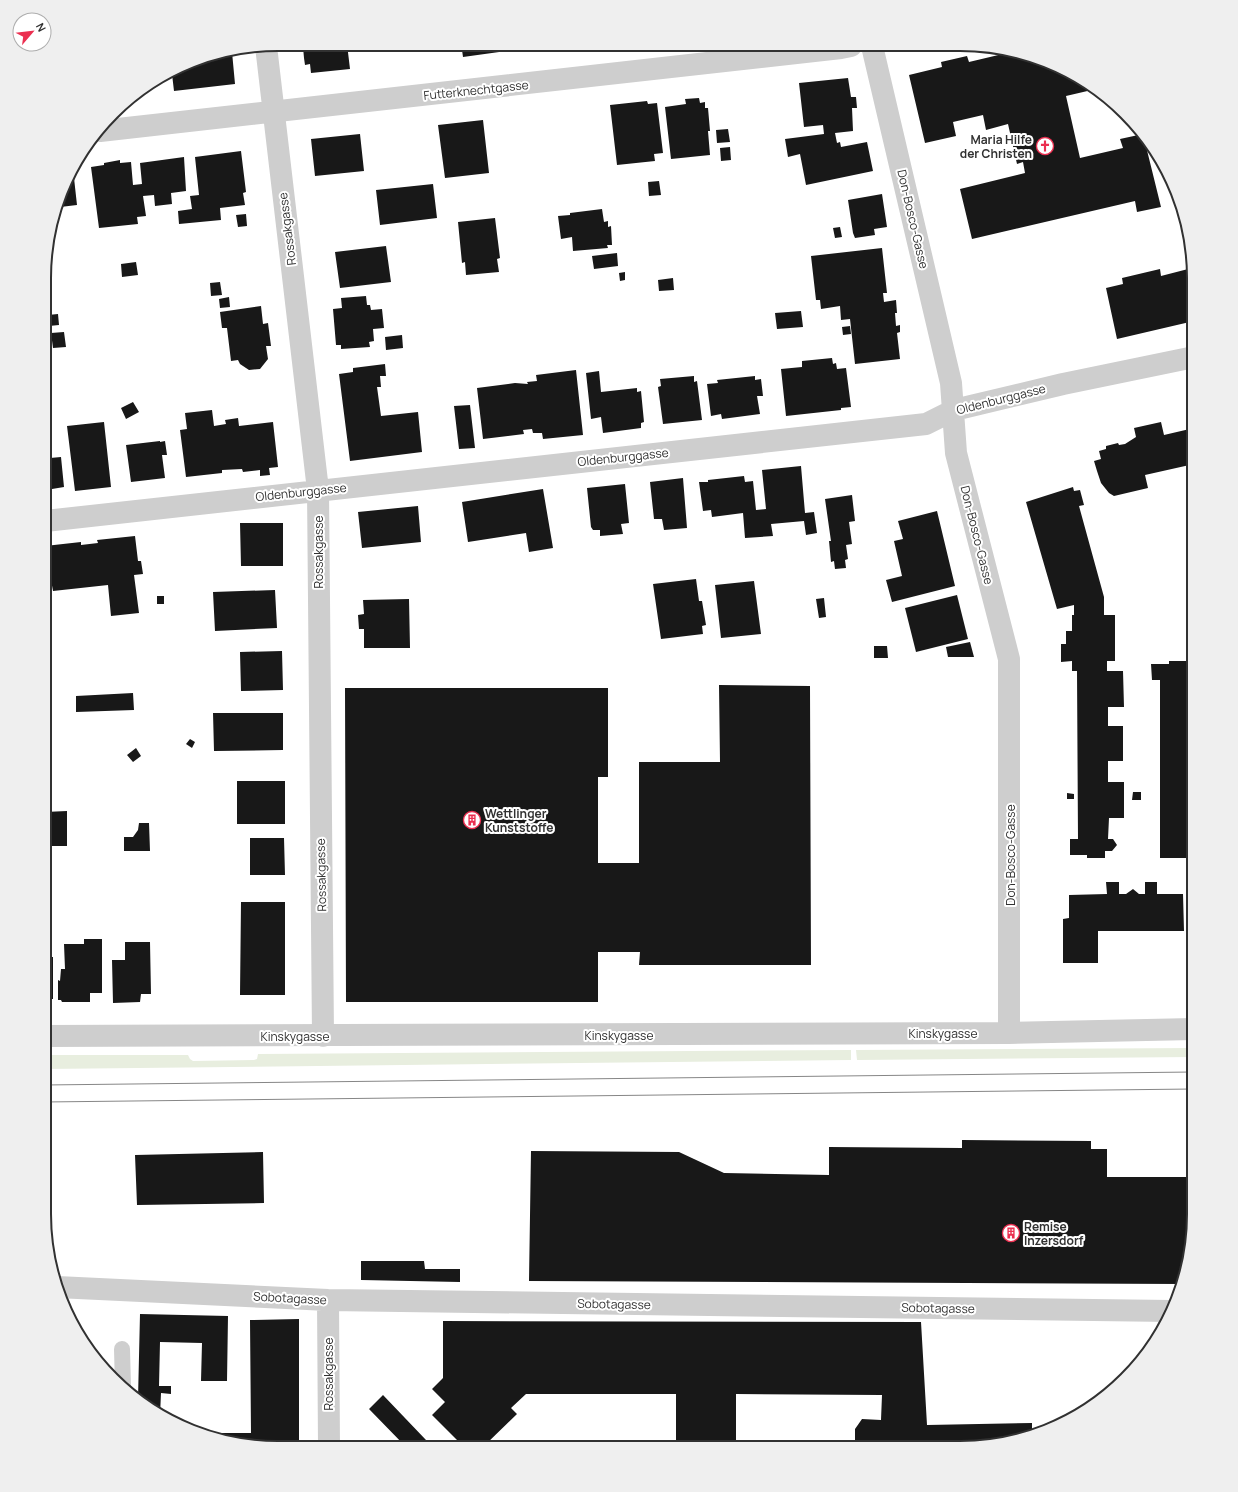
<svg xmlns="http://www.w3.org/2000/svg" width="1238" height="1492" font-family="Manrope,sans-serif">
	<rect width="100%" height="100%" fill="#fff"/>
	<path fill="#e8eedf" d="M1194,1048V1057L857,1060L856,1050Z
		M851,1050V1060L44,1069V1055H188L190,1059L193,1061L254,1060L257,1059L258,1054Z"/>
	<path fill="#181818" d="M307,44H347L350,69L311,73L310,64L305,65L304,58L303,47L308,46Z
		M454,45H513V50L463,57L462,50L454,51Z
		M524,45H542V46L524,48Z
		M232,52L235,84L174,91L172,74L203,57Z
		M1011,52L1024,57L1027,56L1049,62L1090,84L1096,89L1066,96L1080,158L1123,148L1120,139L1143,134L1161,207L1137,212L1135,201L972,239L960,189L1025,173L1023,162L1017,164L1008,124L986,130L983,115L953,122L956,136L925,143L909,75L942,67L941,62L967,56L969,62Z
		M848,78L851,97H856L857,108H852L853,131L835,133L837,143L840,142L841,147L867,142L873,171L806,185L800,154L788,157L785,139L824,134L823,125L804,127L799,83Z
		M699,98L700,103L705,102V108H708L710,131H708L710,155L671,159L665,107L686,104L685,99Z
		M647,101L648,104L657,103L663,153L654,154L655,161L617,165L610,105Z
		M483,120L489,173L445,178L438,125Z
		M728,129L730,142L717,143L716,130Z
		M360,134L364,171L315,176L311,139Z
		M730,147L731,160L721,161L720,148Z
		M241,151L246,192L243,193L245,205L220,208L221,220L179,224L178,211L192,209L190,196L199,195L195,157Z
		M184,157L186,191L171,193L172,204L155,206L154,195L143,196L146,216L137,217L138,224L99,228L91,167L104,165V163L120,160V163L131,162L133,185L142,184L140,163Z
		M73,169L77,205L60,207Z
		M659,181L661,195L649,196L648,182Z
		M433,184L437,218L380,225L376,190Z
		M882,194L887,227L874,229L875,235L855,238L853,233L848,200Z
		M602,209L604,222L608,221V227L611,226L612,245H607L608,248L573,251L572,237L561,239L558,216L570,215V213Z
		M246,214L247,226L238,227L236,215Z
		M495,218L500,258L497,259L499,272L466,275L465,262L462,263L458,222Z
		M840,227L842,237L835,238L833,228Z
		M386,246L391,282L340,288L335,252Z
		M882,248L887,293H883L884,302L896,300L897,313H895L896,326L900,325V332L897,333L900,359L855,364L850,319L841,320L840,306L821,309L820,300H816L811,256Z
		M617,253L618,266L594,269L592,256Z
		M136,262L138,275L122,277L121,264Z
		M1192,268L1194,278V321L1117,339L1106,288L1123,284L1122,278L1160,269L1161,276Z
		M625,272V280L620,281L619,273Z
		M673,278L674,290L659,291L658,280Z
		M220,282L222,295L211,296L210,283Z
		M366,296L367,305H370L371,310L382,309L384,328L373,329L374,341L369,342L370,347L341,349V345H336L333,309L342,308L341,298Z
		M229,297L230,307L220,308L219,299Z
		M261,306L263,324L268,323L271,346H266L268,359L260,369L249,370L240,364L238,360L231,361L227,328H222L220,312Z
		M801,311L803,327L777,329L775,313Z
		M58,314L59,325L49,326L48,315Z
		M850,326L851,334L843,335L842,327Z
		M64,332L66,347L53,348L51,333Z
		M402,335L403,348L386,350L385,337Z
		M832,358L833,364L836,363L837,369L846,368L851,407L841,408V410L786,416L781,369L802,367V361Z
		M385,364L386,376H380L381,387H377L381,416L418,412L422,452L350,461L339,374L353,372V368Z
		M576,370L583,435L543,439L542,433H533L532,429L523,430L524,434L483,439L477,388L515,383L528,384L527,382L537,381L536,375Z
		M599,371L601,392L637,388V392L641,391L644,422L641,423V428L603,433L601,417L591,419L586,373Z
		M694,376V382L697,381L702,420L663,424L658,387L661,386L660,379Z
		M755,376V380L761,379L763,396H757L760,414L722,419L721,414L711,416L707,384L718,383L717,380Z
		M133,402L139,412L126,419L121,408Z
		M470,405L475,448L459,449L454,406Z
		M212,410L214,426L226,424L225,420L238,418L239,426L273,422L278,467L269,468L270,475L260,476V470L243,472L242,469L222,470V473L186,477L180,430L187,429L185,413Z
		M104,422L111,487L75,491L67,426Z
		M1161,422L1164,435L1194,428V464L1145,475L1148,488L1114,496L1109,493L1101,483L1097,471L1094,461L1101,459L1099,451L1106,449V446L1118,443L1119,445L1125,444L1136,437L1134,428Z
		M160,441V442L165,441L167,455H162L165,478L131,482L126,445Z
		M46,442H49L50,458L61,457L64,487L46,490Z
		M801,466L805,513L814,512L817,533L806,535L804,521L771,524L773,536L745,538L743,513L712,517L711,510L703,511L699,482H708V480L744,476L745,482L753,481L756,510L766,509L762,470Z
		M683,478L687,528L664,530L662,519H654L650,482Z
		M625,484L629,523L621,524L623,534L600,536V530H593L591,527L587,488Z
		M1073,487L1074,491L1080,490L1084,505L1079,506L1104,597V615H1115V661H1107V671H1123L1124,707H1108V726H1123V761H1108V782H1124V818H1109L1108,839H1113L1117,845L1112,851H1105V858H1087V855H1070V839H1078L1077,671H1072V661L1061,662V644H1066V631H1072V615H1074V605L1057,609L1026,502Z
		M543,489L553,548L529,552L526,533L468,542L462,502Z
		M852,495L855,521L849,522L852,544L846,545L848,559L845,560L846,568L835,569L834,561L831,562L829,541H831L825,499Z
		M418,506L421,542L362,548L358,512Z
		M937,511L955,586L892,602L886,580L902,576L894,541L903,539L898,521Z
		M240,523H283V566H241Z
		M135,536L138,561H141L143,574L134,575L139,613L111,616L108,585L53,591L51,580L49,581L45,546L81,542V545L98,543L97,540Z
		M696,579L699,601H702L706,625L702,626L703,634L661,639L653,584Z
		M754,581L761,634L721,638L715,585Z
		M275,590L277,628L215,631L213,592Z
		M957,595L968,639L916,652L905,608Z
		M157,596H164V604H157Z
		M824,598L826,617L819,618L816,599Z
		M409,599L410,648H364V629H359L358,615L364,614L363,600Z
		M970,642L974,657H948L946,647Z
		M874,646H887L888,658H874Z
		M282,651L283,690L241,691L240,652Z
		M1169,661H1187V669H1194V680H1191V702H1194V737H1191V758H1194V792H1192V812H1194V847H1192V858H1160V680H1152L1151,664H1169Z
		M719,685L810,686L811,965H639L640,952H598V1002H346L345,688H608V777H598V863H639V762H720Z
		M133,693L134,710L76,712V696Z
		M213,713H283V750L214,751Z
		M190,739L195,742L192,748L186,744Z
		M136,748L141,756L133,762L127,755Z
		M237,781H285V824H237Z
		M1133,792H1141V800H1132Z
		M1067,793L1074,794V799H1067Z
		M67,811V846H45V812Z
		M139,823H149L150,851H124V837H133L138,830Z
		M250,838H284L285,875H250Z
		M1106,882H1119V894H1126L1133,889L1139,894H1145V882H1157V894H1183L1184,931H1098V963H1063V919L1069,918V895L1107,894Z
		M241,902H285V995H240Z
		M45,927H49V953H45Z
		M84,939H102V993H90V1002H62L61,1000H58V980L60,981L61,969H65L64,944H84Z
		M125,942H150L151,994H141L140,1002L113,1003L112,960H125Z
		M45,957H53V999H44Z
		M962,1140L1091,1141V1149H1107V1177H1194L1193,1229L1183,1284L529,1281L531,1151L679,1152L724,1173L829,1175V1147L962,1148Z
		M263,1152L264,1203L137,1205L135,1155Z
		M361,1261H424L425,1269H460V1282L361,1280Z
		M140,1314L228,1316L227,1381H201L202,1343L160,1342L159,1386H171V1394L161,1393L160,1416L138,1399Z
		M299,1319V1447H263L203,1436L198,1433H251L250,1320Z
		M443,1321L921,1322L927,1425L1032,1423V1436L975,1448H855V1429L862,1419L881,1420L882,1395L736,1394V1447H676V1394H526L511,1408L517,1414L483,1447H464L432,1415L445,1402L432,1389L443,1378Z
		M383,1395L426,1440L419,1447H406L369,1409Z"/>
	<g fill="none" stroke-linecap="round" stroke-linejoin="round">
		<path stroke="#cecece" stroke-width="16" d="M122,1349L123,1387"/>
		<path stroke="#cecece" stroke-width="22" d="M266,46L318,490L323,1036
			M872,46L951,383L956,453L1009,659V1033
			M100,131L841,48L851,46
			M45,521L926,424L954,410L1063,384L1194,357
			M44,1036L1009,1033L1194,1029
			M57,1287L328,1300L1171,1311
			M328,1300L329,1447"/>
		<path stroke="#868686" stroke-width="1" d="M44,1085L1194,1072
			M44,1102L1194,1089"/>
	</g>
	<defs>
		<g id="church-ring" transform="scale(0.9)"><circle r="9.5" fill="#fff" stroke="#eb2f50" stroke-width="1.5"/><path d="M-1.2-6h2.4v3.5h3.3v2.4h-3.3V6h-2.4V-.1h-3.3v-2.4h3.3Z" fill="#eb2f50"/></g>
		<g id="building-ring" transform="scale(0.9)"><circle r="9.5" fill="#fff" stroke="#eb2f50" stroke-width="1.5"/><path d="M-4-6H4V6H1V3H-1V6H-4ZM-2.5-4.3h1.7v1.8h-1.7ZM.8-4.3h1.7v1.8H.8ZM-2.5-1h1.7V.8h-1.7ZM.8-1h1.7V.8H.8Z" fill="#eb2f50"/></g>
	</defs>
	<g fill-rule="evenodd">
		<use href="#church-ring" x="1045" y="146"/>
		<use href="#building-ring" x="472" y="820"/>
		<use href="#building-ring" x="1011" y="1233"/>
	</g>
	<g text-anchor="middle" dominant-baseline="central" stroke-width="4" stroke-linejoin="round" paint-order="stroke">
		<g font-size="12" fill="#313131" stroke="#fff">
			<text transform="translate(476 90) rotate(-6)">Futterknechtgasse</text>
			<text transform="translate(913 219) rotate(77)">Don-Bosco-Gasse</text>
			<text transform="translate(287 229) rotate(-97)">Rossakgasse</text>
			<text transform="translate(1001 399) rotate(-14)">Oldenburggasse</text>
			<text transform="translate(623 457) rotate(-6)">Oldenburggasse</text>
			<text transform="translate(301 492) rotate(-6)">Oldenburggasse</text>
			<text transform="translate(977 535) rotate(76)">Don-Bosco-Gasse</text>
			<text transform="translate(318 552) rotate(-90)">Rossakgasse</text>
			<text transform="translate(1010 855) rotate(-90)">Don-Bosco-Gasse</text>
			<text transform="translate(321 875) rotate(-91)">Rossakgasse</text>
			<text x="943" y="1033">Kinskygasse</text>
			<text x="619" y="1035">Kinskygasse</text>
			<text x="295" y="1036">Kinskygasse</text>
			<text transform="translate(290 1298) rotate(3)">Sobotagasse</text>
			<text transform="translate(614 1304) rotate(1)">Sobotagasse</text>
			<text transform="translate(938 1308) rotate(1)">Sobotagasse</text>
			<text transform="translate(328 1374) rotate(-90)">Rossakgasse</text>
		</g>
		<g font-size="12" font-weight="bold" fill="#313131" stroke="#fff" text-anchor="start">
			<text x="1032" y="139" text-anchor="end">Maria Hilfe<tspan x="1032" dy="14">der Christen</tspan></text>
			<text x="485" y="813">Wettlinger<tspan x="485" dy="14">Kunststoffe</tspan></text>
			<text x="1024" y="1226">Remise<tspan x="1024" dy="14">Inzersdorf</tspan></text>
		</g>
	</g>
	<path d="M0 0H1238V1492H0ZM278 51H960A227 227 0 0 1 1187 278V1214A227 227 0 0 1 960 1441H278A227 227 0 0 1 51 1214V278A227 227 0 0 1 278 51Z" fill="#efefef" fill-rule="evenodd"/>
	<path fill="none" stroke="#313131" stroke-width="2" d="M278 51H960A227 227 0 0 1 1187 278V1214A227 227 0 0 1 960 1441H278A227 227 0 0 1 51 1214V278A227 227 0 0 1 278 51Z"/>
	<g transform="translate(32 32) rotate(62)"><circle r="19" fill="#ffffff" stroke="#adadad"/>
	<path d="M0-3L7 15L0 10L-7 15Z" fill="#eb2f50"/>
	<text y="-6" font-size="11" font-weight="bold" text-anchor="middle" fill="#313131">N</text>
	</g>
</svg>
